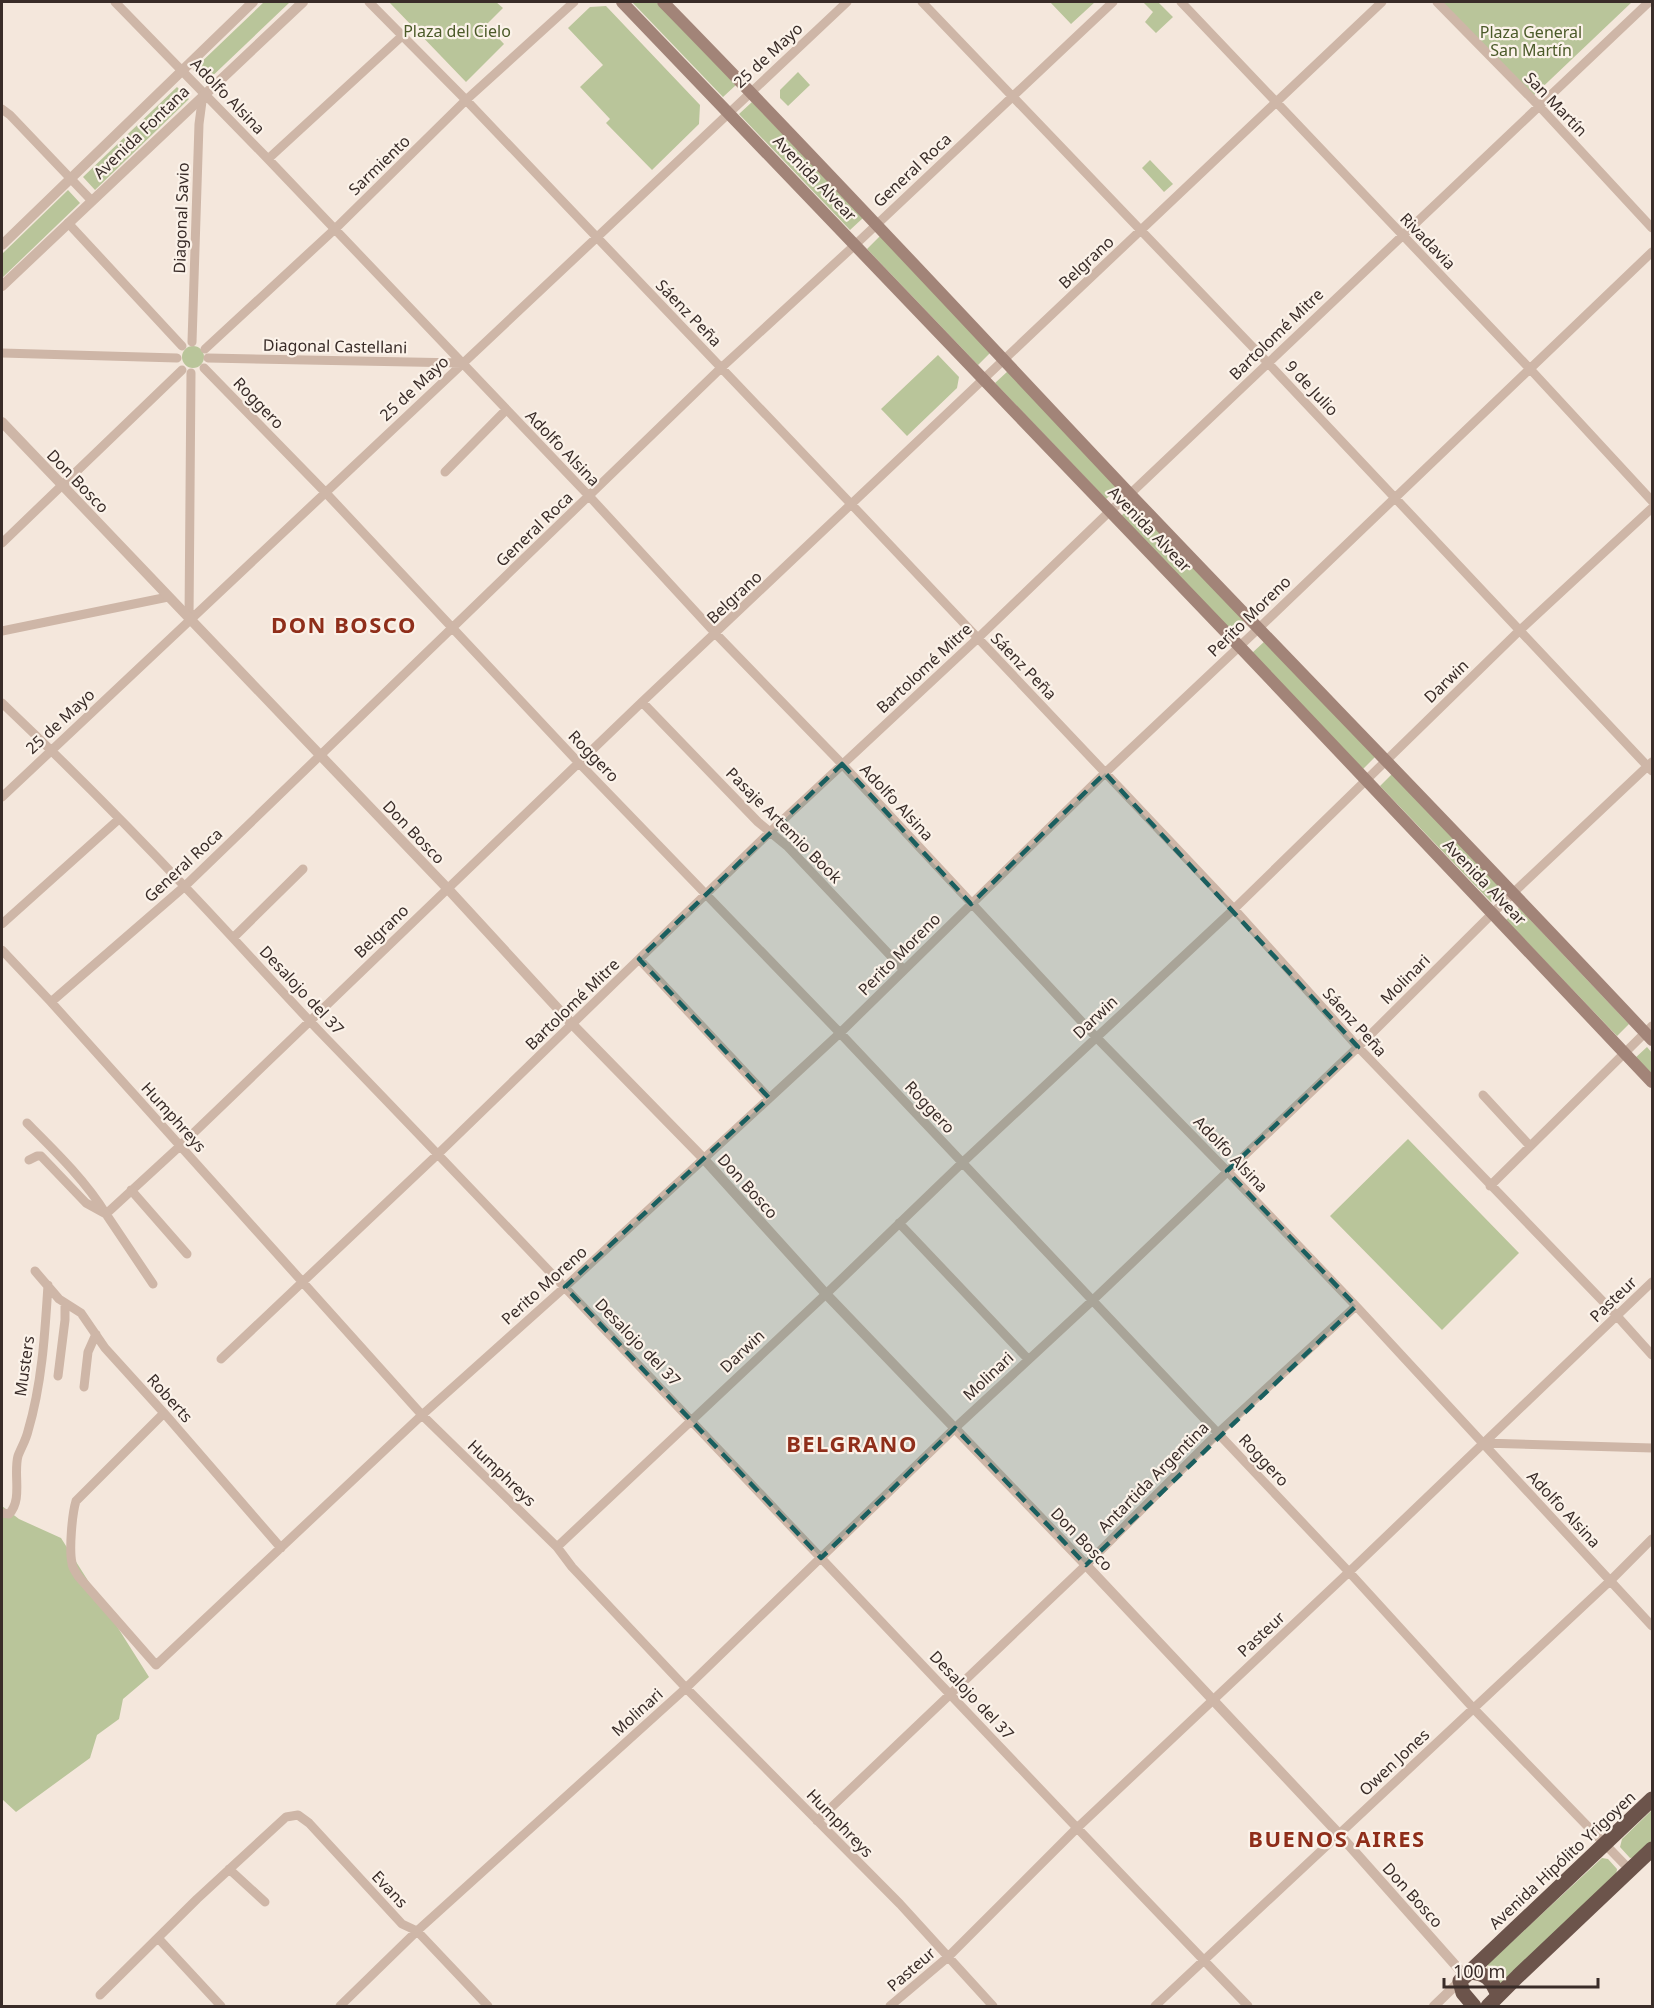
<svg xmlns="http://www.w3.org/2000/svg" width="1654" height="2008" font-family="'Noto Sans',sans-serif">
	<rect width="100%" height="100%" fill="#f4e7dc"/>
	<path fill="#b9c59a" d="M264,2H290L205,83L193,70Z
		M389,2H496L503,8L486,25L504,44L466,82Z
		M632,2H656L736,85L723,97Z
		M1050,2H1095L1071,24Z
		M1143,2H1158L1173,17L1156,33L1145,22L1153,12Z
		M1437,2H1632L1530,99Z
		M606,6L700,105L699,124L652,170L606,123L610,119L580,87L603,65L568,28L590,7Z
		M798,72L810,85L788,106L780,98V90Z
		M177,87L189,99L95,190L83,177Z
		M752,102L863,218L850,230L739,114Z
		M1150,160L1173,184L1164,192L1142,168Z
		M68,190L80,203L2,278V254Z
		M880,236L991,352L978,365L867,249Z
		M182 357a11 11 0 1 1 22 0a11 11 0 1 1-22 0Z
		M938,355L959,377L957,388L907,436L881,409Z
		M1008,371L1119,487L1106,499L995,383Z
		M1134,504L1245,620L1232,632L1121,516Z
		M1265,641L1375,757L1363,769L1252,653Z
		M1393,773L1504,889L1491,902L1380,786Z
		M1519,908L1629,1024L1617,1036L1506,920Z
		M1647,1047L1652,1053V1079L1634,1059Z
		M1408,1139L1519,1253L1442,1330L1330,1216Z
		M2,1506L19,1519L61,1538L149,1677L123,1699L119,1719L97,1735L90,1758L16,1812L2,1799Z
		M1652,1810V1843L1638,1857L1630,1858L1620,1847L1622,1839Z
		M1602,1858L1608,1859L1617,1869L1616,1876L1504,1984L1498,1983L1487,1970L1488,1964Z"/>
	<g fill="none" stroke-linecap="round" stroke-linejoin="round">
		<path stroke="#ceb6a7" stroke-width="9" d="M115,2L268,159L590,497L716,634L842,764L1096,1037L1227,1171L1356,1306L1652,1626
			M369,2L466,100L852,505L1234,909L1358,1047L1617,1316L1652,1355
			M922,2L1268,363L1652,771
			M1181,2L1531,370L1652,501
			M1437,2L1540,107L1652,228
			M2,109L10,115L92,201
			M268,159L402,36
			M68,223L182,346
			M192,342L199,124L203,94
			M205,349L335,229L466,100L574,2
			M2,353L177,358
			M208,358L462,363
			M204,368L325,492L579,763L840,1033L1349,1572L1474,1709L1630,1870
			M445,472L506,410
			M2,543L182,370
			M189,619L191,373
			M2,631L168,597
			M642,702L758,822L787,846L904,970
			M2,703C65,763 127,825 187,889C233,937 277,987 323,1035C634,1356 937,1685 1248,2006
			M2,797L847,2
			M2,924L119,819
			M233,938L303,869
			M2,950L51,1002L422,1415L557,1547L572,1567L686,1688L900,1904L993,2006
			M639,959L769,1098
			M51,1002L185,886L721,368L856,244L1113,2
			M1483,1095L1530,1146
			M27,1123C55,1151 85,1180 106,1214L180,1146L642,702L1382,2
			M29,1160L37,1156H41L86,1203L106,1214L153,1284
			M1490,1186L1652,1026
			M131,1190L187,1254
			M899,1223L1028,1359
			M35,1271L59,1299L81,1313L105,1348L164,1413L281,1548
			M221,1359L438,1154L770,832L977,639L1110,511L1130,494L1649,2
			M58,1376L65,1320V1304
			M84,1387L88,1352L96,1334
			M164,1413L76,1501C72,1514 69,1550 72,1563C72,1568 76,1572 78,1576L156,1665L422,1415L565,1287L840,1033L1105,773L1259,628L1652,252
			M1483,1443L1652,1448
			M2,1513L9,1514C23,1500 13,1474 18,1456C21,1448 26,1440 28,1431C42,1384 45,1333 48,1285
			M557,1547L826,1294L962,1163L1234,909L1519,631L1652,508
			M817,1821L1086,1565L1218,1433L1356,1306
			M229,1869L265,1902
			M158,1938L221,2006
			M100,1995L197,1899L286,1817L298,1815L309,1823L402,1924L417,1931L488,2006
			M340,2006L417,1931L686,1688L955,1428L1093,1300L1358,1047L1513,893L1652,762
			M890,2006L948,1957L1076,1829L1349,1572L1652,1282
			M1155,2006L1610,1581L1652,1539"/>
		<path stroke="#ceb6a7" stroke-width="10" d="M2,245L253,2
			M2,286L303,2
			M2,422L448,889L573,1025L703,1158L826,1294L1086,1565L1339,1834L1465,1976
			M1434,2006L1460,1981"/>
		<path stroke="#a28478" stroke-width="12" d="M622,2L1240,647L1652,1082
			M663,2C821,163 974,329 1129,493C1303,676 1480,856 1652,1040"/>
		<path stroke="#6c544b" stroke-width="15" d="M1469,1972C1487,1973 1491,1979 1498,1995
			M1474,2006L1463,1993L1460,1981L1652,1799
			M1488,2006L1518,1976L1652,1849"/>
	</g>
	<path fill="#1a5f5f" fill-opacity="0.2" stroke="#1a5f5f" stroke-width="4.5" stroke-dasharray="12 8" stroke-linejoin="round" d="M842,764L971,904L1105,773L1358,1047L1227,1171L1356,1306L1086,1565L955,1428L821,1558L565,1287L769,1098L639,959Z"/>
	<g text-anchor="middle" dominant-baseline="central" stroke-width="4.5" stroke-linejoin="round" paint-order="stroke">
		<g font-size="16" fill="#4b5a29" stroke="#fbf2e9">
			<text x="457" y="31">Plaza del Cielo</text>
			<text x="1531" y="32">Plaza General<tspan x="1531" dy="18">San Martín</tspan></text>
		</g>
		<g font-size="16" fill="#392c28" stroke="#fbf2e9">
			<text transform="translate(768 55) rotate(-43)">25 de Mayo</text>
			<text transform="translate(228 96) rotate(46)">Adolfo Alsina</text>
			<text transform="translate(1556 104) rotate(46)">San Martín</text>
			<text transform="translate(141 132) rotate(-44)">Avenida Fontana</text>
			<text transform="translate(379 165) rotate(-44)">Sarmiento</text>
			<text transform="translate(912 170) rotate(-43)">General Roca</text>
			<text transform="translate(815 178) rotate(46)">Avenida Alvear</text>
			<text transform="translate(181 218) rotate(-88)">Diagonal Savio</text>
			<text transform="translate(1428 241) rotate(46)">Rivadavia</text>
			<text transform="translate(1086 262) rotate(-43)">Belgrano</text>
			<text transform="translate(689 313) rotate(46)">Sáenz Peña</text>
			<text transform="translate(1276 334) rotate(-44)">Bartolomé Mitre</text>
			<text transform="translate(335 346) rotate(1)">Diagonal Castellani</text>
			<text transform="translate(414 388) rotate(-43)">25 de Mayo</text>
			<text transform="translate(1312 388) rotate(47)">9 de Julio</text>
			<text transform="translate(259 403) rotate(46)">Roggero</text>
			<text transform="translate(563 448) rotate(46)">Adolfo Alsina</text>
			<text transform="translate(78 481) rotate(46)">Don Bosco</text>
			<text transform="translate(534 529) rotate(-44)">General Roca</text>
			<text transform="translate(1150 529) rotate(46)">Avenida Alvear</text>
			<text transform="translate(734 597) rotate(-43)">Belgrano</text>
			<text transform="translate(1249 616) rotate(-44)">Perito Moreno</text>
			<text transform="translate(1024 666) rotate(46)">Sáenz Peña</text>
			<text transform="translate(924 668) rotate(-43)">Bartolomé Mitre</text>
			<text transform="translate(1446 681) rotate(-44)">Darwin</text>
			<text transform="translate(60 721) rotate(-43)">25 de Mayo</text>
			<text transform="translate(594 756) rotate(46)">Roggero</text>
			<text transform="translate(897 802) rotate(47)">Adolfo Alsina</text>
			<text transform="translate(784 825) rotate(45)">Pasaje Artemio Book</text>
			<text transform="translate(414 832) rotate(46)">Don Bosco</text>
			<text transform="translate(183 865) rotate(-43)">General Roca</text>
			<text transform="translate(1485 882) rotate(46)">Avenida Alvear</text>
			<text transform="translate(381 931) rotate(-44)">Belgrano</text>
			<text transform="translate(899 954) rotate(-45)">Perito Moreno</text>
			<text transform="translate(1405 979) rotate(-45)">Molinari</text>
			<text transform="translate(302 990) rotate(47)">Desalojo del 37</text>
			<text transform="translate(572 1004) rotate(-44)">Bartolomé Mitre</text>
			<text transform="translate(1095 1017) rotate(-43)">Darwin</text>
			<text transform="translate(1355 1022) rotate(48)">Sáenz Peña</text>
			<text transform="translate(930 1107) rotate(47)">Roggero</text>
			<text transform="translate(174 1117) rotate(48)">Humphreys</text>
			<text transform="translate(1231 1154) rotate(46)">Adolfo Alsina</text>
			<text transform="translate(748 1186) rotate(48)">Don Bosco</text>
			<text transform="translate(544 1285) rotate(-42)">Perito Moreno</text>
			<text transform="translate(1613 1299) rotate(-44)">Pasteur</text>
			<text transform="translate(638 1342) rotate(46)">Desalojo del 37</text>
			<text transform="translate(742 1351) rotate(-43)">Darwin</text>
			<text transform="translate(24 1366) rotate(-82)">Musters</text>
			<text transform="translate(988 1376) rotate(-43)">Molinari</text>
			<text transform="translate(170 1398) rotate(48)">Roberts</text>
			<text transform="translate(1264 1460) rotate(47)">Roggero</text>
			<text transform="translate(502 1473) rotate(44)">Humphreys</text>
			<text transform="translate(1153 1477) rotate(-45)">Antartida Argentina</text>
			<text transform="translate(1564 1509) rotate(47)">Adolfo Alsina</text>
			<text transform="translate(1082 1539) rotate(46)">Don Bosco</text>
			<text transform="translate(1261 1634) rotate(-43)">Pasteur</text>
			<text transform="translate(972 1695) rotate(47)">Desalojo del 37</text>
			<text transform="translate(637 1712) rotate(-42)">Molinari</text>
			<text transform="translate(1394 1762) rotate(-43)">Owen Jones</text>
			<text transform="translate(840 1823) rotate(46)">Humphreys</text>
			<text transform="translate(1562 1860) rotate(-43)">Avenida Hipólito Yrigoyen</text>
			<text transform="translate(390 1889) rotate(47)">Evans</text>
			<text transform="translate(1413 1895) rotate(48)">Don Bosco</text>
			<text transform="translate(911 1969) rotate(-41)">Pasteur</text>
		</g>
		<g font-size="22" font-weight="bold" letter-spacing="1.5" fill="#8f2e1a" stroke="#fbf2e9">
			<text x="344" y="624">DON BOSCO</text>
			<text x="852" y="1443">BELGRANO</text>
			<text x="1337" y="1838">BUENOS AIRES</text>
		</g>
	</g>
	<rect width="1654" height="2008" fill="none" stroke="#392c28" stroke-width="6"/>
	<path d="M1444 1978v9h154v-9" fill="none" stroke="#392c28" stroke-width="3"/>
	<text x="1453" y="1978" font-size="18" fill="#392c28" stroke="#fbf2e9" stroke-width="4.5" paint-order="stroke">100 m</text>
</svg>
